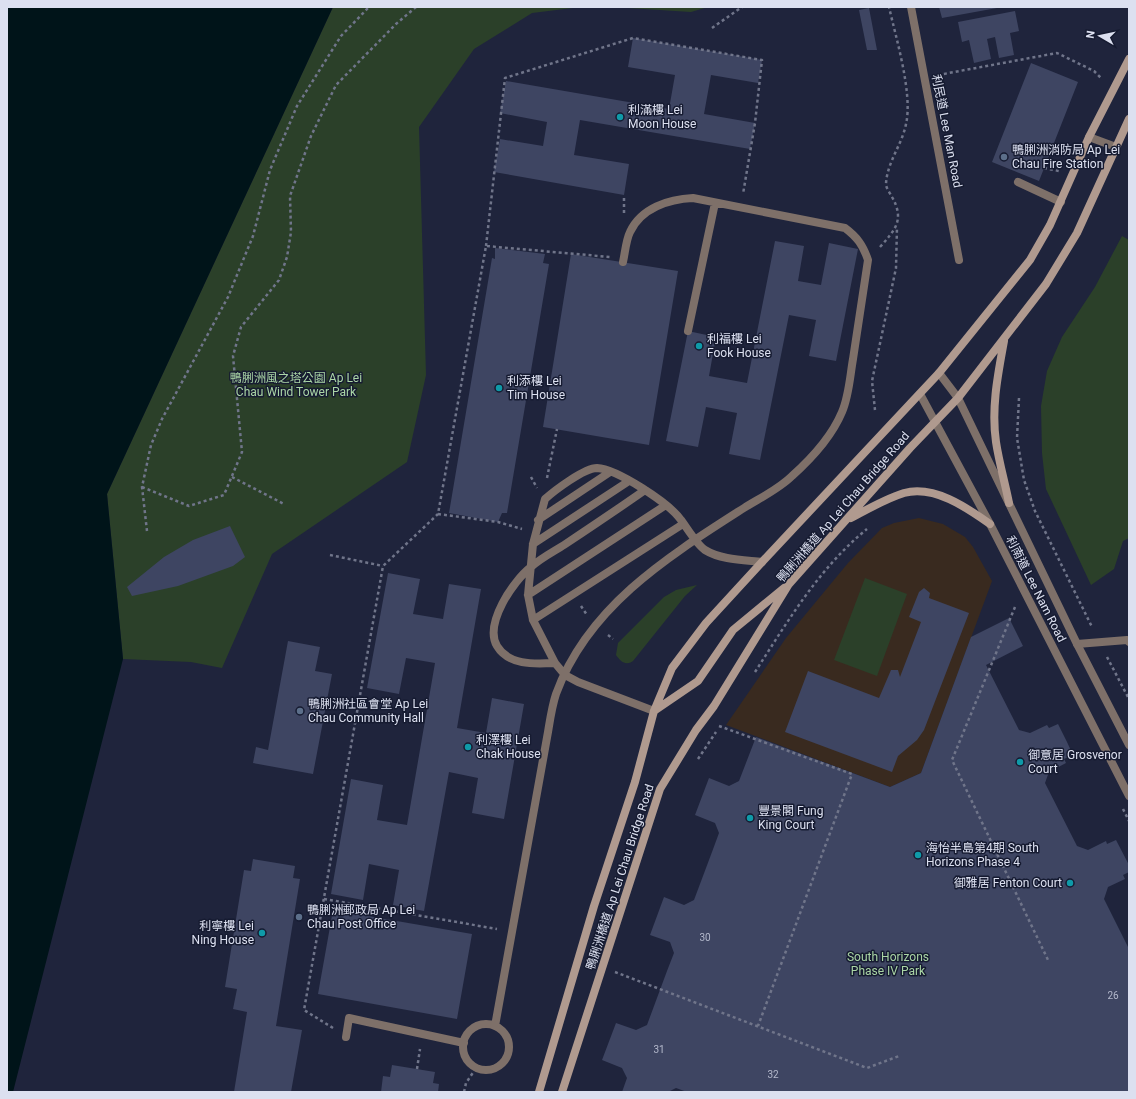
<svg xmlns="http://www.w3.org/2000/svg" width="1136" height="1099" font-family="Roboto,'Noto Sans TC',sans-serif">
	<rect width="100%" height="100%" fill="#1f243c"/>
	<path fill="#392a1f" d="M919,518L943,524L965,537L973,547L992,581L921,773L890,787L726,725L786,638L848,563L882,528L894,523Z"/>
	<path fill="#2b4029" d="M333,7H581L532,13L474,49L419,127L426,375L407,462L272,554L222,668L191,662L123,659L107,494Z
		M612,7H708L691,12Z
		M1122,236L1129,240V538L1123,541L1114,569L1091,585L1046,489L1042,453L1041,406L1047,371L1062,337L1095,287Z
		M865,578L907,594L877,676L834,660Z
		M697,585L685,596L633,661C626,666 621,662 616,655L618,643L664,597L676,590Z"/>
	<path fill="#001419" d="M7,7H333L107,494L123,659L13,1092H7Z"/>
	<path fill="#3e4562" d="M939,7H997V8L942,18Z
		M869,8L877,50H867L859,10Z
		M1015,11L1019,31L1010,33L1014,55L999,58L995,37L987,39L991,59L974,63L969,40L962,42L958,22Z
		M633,38L762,60L758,83L711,75L704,114L755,123L750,149L580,120L574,155L629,164L624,195L494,172L500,139L543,146L547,122L500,113L506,81L669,109L675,75L628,67Z
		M1031,63L1078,82L1039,181L992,162Z
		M775,241L804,246L798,281L821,285L829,243L858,249L836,361L809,356L816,320L789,315L760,460L729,454L737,413L706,407L698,447L666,441L688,331L716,337L709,376L747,383Z
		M495,248L545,254L543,263L549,264L507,513H502L498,522L449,513L492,258L495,259Z
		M571,254L678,271L649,445L543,427Z
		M230,526L245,557L233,566L178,586L132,596L127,587L164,557L193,540Z
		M388,573L420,579L413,614L443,619L449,584L481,589L457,728L486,733L492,698L524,704L504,819L472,813L478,778L449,772L424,911L393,905L399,870L369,864L363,900L331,894L351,779L383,785L377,820L407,825L435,663L406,658L399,694L367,688Z
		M924,588L930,593L929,598L969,613L924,730L917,740L898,756L892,772L785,732L808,671L879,698L891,670H898L900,677L921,622L909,617L919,592Z
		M1009,618L1023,646L986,665L1019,730L1030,733L1047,725L1049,728L1058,724L1067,742L1073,755L1064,759L1066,763L1049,772L1045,783L1077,846L1088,850L1106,841L1107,844L1116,840L1129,865V872L1123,875L1125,879L1108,887L1104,899L1129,949V1092H687L676,1088L668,1092H622L627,1078L622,1068L602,1060L616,1023L636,1030L647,1025L667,971L674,953L670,942L650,935L664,897L684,905L694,900L712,852L719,833L715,823L695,815L709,778L729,786L739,781L756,737L890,787L921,773L971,637Z
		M288,641L320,647L315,671L332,674L313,774L253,763L256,747L268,750Z
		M253,859L295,866L293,878L300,879L276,1026L302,1030L291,1092H234L247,1012L233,1009L237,989L225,987L244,870L251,871Z
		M333,910L472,934L457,1019L318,994Z
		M392,1065L435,1072L433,1083L439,1084L438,1092H381L383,1076L390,1077Z"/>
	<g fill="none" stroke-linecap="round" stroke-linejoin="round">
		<path stroke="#70758a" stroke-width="2.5" stroke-dasharray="3 3" stroke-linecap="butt" d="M712,28L742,7
			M938,75L1057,53L1094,71L1101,78
			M1044,168L1059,171
			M624,213V195
			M486,246L505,78L633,38L762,60L755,123L743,194
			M880,247C895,230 905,220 892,197C890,193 886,188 886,184C887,162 902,145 906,124C913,94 896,38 889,7
			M1019,398L1017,438L1024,480L1035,511L1092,627
			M875,410L872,381L896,268L897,227
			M232,477L284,504
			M531,477L537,488
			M547,478L557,429
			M142,487L189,506L224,495L242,452L233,356L241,327L279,280L287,257L291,232L290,196L311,136L336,85L396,24L416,7
			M438,514L498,522L522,529
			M147,531L142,487L151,445L162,419L228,297L253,236L270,170L297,106L341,36L369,7
			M330,555L383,566
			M581,606L587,615
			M1015,607L952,760L1049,962
			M608,635L613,639
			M1107,657L1129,699
			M755,672C788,621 819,568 867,529
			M719,726L852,774L758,1026
			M698,759L716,732
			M1123,809L1129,821
			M324,899L497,929
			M615,972L867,1068L899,1056
			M333,1028L304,1010L383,566L438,514L486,246L610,257
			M417,1069L420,1049
			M464,1092L466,1083L476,1068"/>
		<path stroke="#7e7069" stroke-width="8" d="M1089,137L1116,147
			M1018,182L1061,202
			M688,331L715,203
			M538,520L610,472
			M533,544L629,481
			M528,595L666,505
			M533,620L683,524
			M1077,644L1127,640L1129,642
			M555,663C535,664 509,666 497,646C484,624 513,581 531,567C541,558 553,552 564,545C591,527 618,509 645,490
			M654,711L578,682L565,675L555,663L533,620L528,595L533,544L545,499C554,491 584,468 597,468C617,469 669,503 681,520C687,528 697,545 705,550C721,560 744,560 762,562
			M463 1047a23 23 0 1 1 46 0a23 23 0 1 1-46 0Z
			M495,1026L548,732C550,720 552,706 556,694C588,606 669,556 744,508C760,498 779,489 792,476C811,459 832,436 842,412C849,396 850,376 853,359C858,326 863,293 868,260C863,245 857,237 845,228L693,198C669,199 641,208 630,232C626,240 625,253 623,262
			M346,1037L349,1018L464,1043"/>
		<path stroke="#7e7069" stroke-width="8" d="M911,7L959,260"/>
		<path stroke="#7e7069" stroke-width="8" d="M939,373L958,398L1077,644L1129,745
			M920,394L990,524L1129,796"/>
		<path stroke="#b09a8f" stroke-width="8" d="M1004,341C998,374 991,408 996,442C999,462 1005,483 1009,503
			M851,518C868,509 885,499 904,493C934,485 966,507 990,524
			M654,711L698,681L733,630L784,588
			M539,1092L594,906L635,782L654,711L672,668L706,623L762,562L939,373L1030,260L1050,225L1089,137L1129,59
			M562,1092L660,789L696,730L714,706L789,584L910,448L958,398L1046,284L1077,233L1129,119"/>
	</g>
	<g fill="#0f9aa8" stroke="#161b31" stroke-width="1.5">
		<circle cx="620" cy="117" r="4"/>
		<circle cx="699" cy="346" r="4"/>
		<circle cx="499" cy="388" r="4"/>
		<circle cx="468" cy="747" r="4"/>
		<circle cx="1020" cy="762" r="4"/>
		<circle cx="750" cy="818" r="4"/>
		<circle cx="918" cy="855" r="4"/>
		<circle cx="1070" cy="883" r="4"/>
		<circle cx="262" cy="933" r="4"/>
	</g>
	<g fill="#5c6f8a" stroke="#161b31" stroke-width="1.5">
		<circle cx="1004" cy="157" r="4"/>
		<circle cx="300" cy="711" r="4"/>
		<circle cx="299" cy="917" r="4"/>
	</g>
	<g text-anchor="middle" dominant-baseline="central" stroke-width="3" stroke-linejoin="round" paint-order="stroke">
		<g font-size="10" fill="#b4b9cc">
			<text x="705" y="937">30</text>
			<text x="1113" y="995">26</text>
			<text x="659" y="1049">31</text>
			<text x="773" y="1074">32</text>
		</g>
		<g font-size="12" fill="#dce0f0" stroke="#161b31" text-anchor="start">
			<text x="628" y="110">利滿樓 Lei<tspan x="628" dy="14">Moon House</tspan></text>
			<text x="1012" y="150">鴨脷洲消防局 Ap Lei<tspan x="1012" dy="14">Chau Fire Station</tspan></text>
			<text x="707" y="339">利福樓 Lei<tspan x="707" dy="14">Fook House</tspan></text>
			<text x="507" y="381">利添樓 Lei<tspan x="507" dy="14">Tim House</tspan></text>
			<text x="308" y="704">鴨脷洲社區會堂 Ap Lei<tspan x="308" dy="14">Chau Community Hall</tspan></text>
			<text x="476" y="740">利澤樓 Lei<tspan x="476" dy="14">Chak House</tspan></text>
			<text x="1028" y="755">御意居 Grosvenor<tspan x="1028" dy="14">Court</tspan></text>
			<text x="758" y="811">豐景閣 Fung<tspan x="758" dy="14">King Court</tspan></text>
			<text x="926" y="848">海怡半島第4期 South<tspan x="926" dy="14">Horizons Phase 4</tspan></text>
			<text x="1062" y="883" text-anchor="end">御雅居 Fenton Court</text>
			<text x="307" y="910">鴨脷洲郵政局 Ap Lei<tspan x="307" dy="14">Chau Post Office</tspan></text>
			<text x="254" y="926" text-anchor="end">利寧樓 Lei<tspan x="254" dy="14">Ning House</tspan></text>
		</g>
		<g font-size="12" fill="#dce0f0" stroke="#161b31">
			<text transform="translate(947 131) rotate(79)">利民道 Lee Man Road</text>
			<text transform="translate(843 507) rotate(-49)">鴨脷洲橋道 Ap Lei Chau Bridge Road</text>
			<text transform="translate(1036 589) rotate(63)">利南道 Lee Nam Road</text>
			<text transform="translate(620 877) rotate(-72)">鴨脷洲橋道 Ap Lei Chau Bridge Road</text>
		</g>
		<g font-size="12" fill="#abd6a6" stroke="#161b31">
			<text x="296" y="378">鴨脷洲風之塔公園 Ap Lei<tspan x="296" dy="14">Chau Wind Tower Park</tspan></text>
			<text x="888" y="957">South Horizons<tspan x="888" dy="14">Phase IV Park</tspan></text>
		</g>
	</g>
	<rect width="1136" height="1099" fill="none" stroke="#dce0f0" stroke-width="16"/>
	<g transform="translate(1100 36) rotate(279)" stroke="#161b31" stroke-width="3" paint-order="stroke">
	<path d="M0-3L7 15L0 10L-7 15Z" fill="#dce0f0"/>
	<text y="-6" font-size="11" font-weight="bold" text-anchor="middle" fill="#dce0f0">N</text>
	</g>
</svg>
